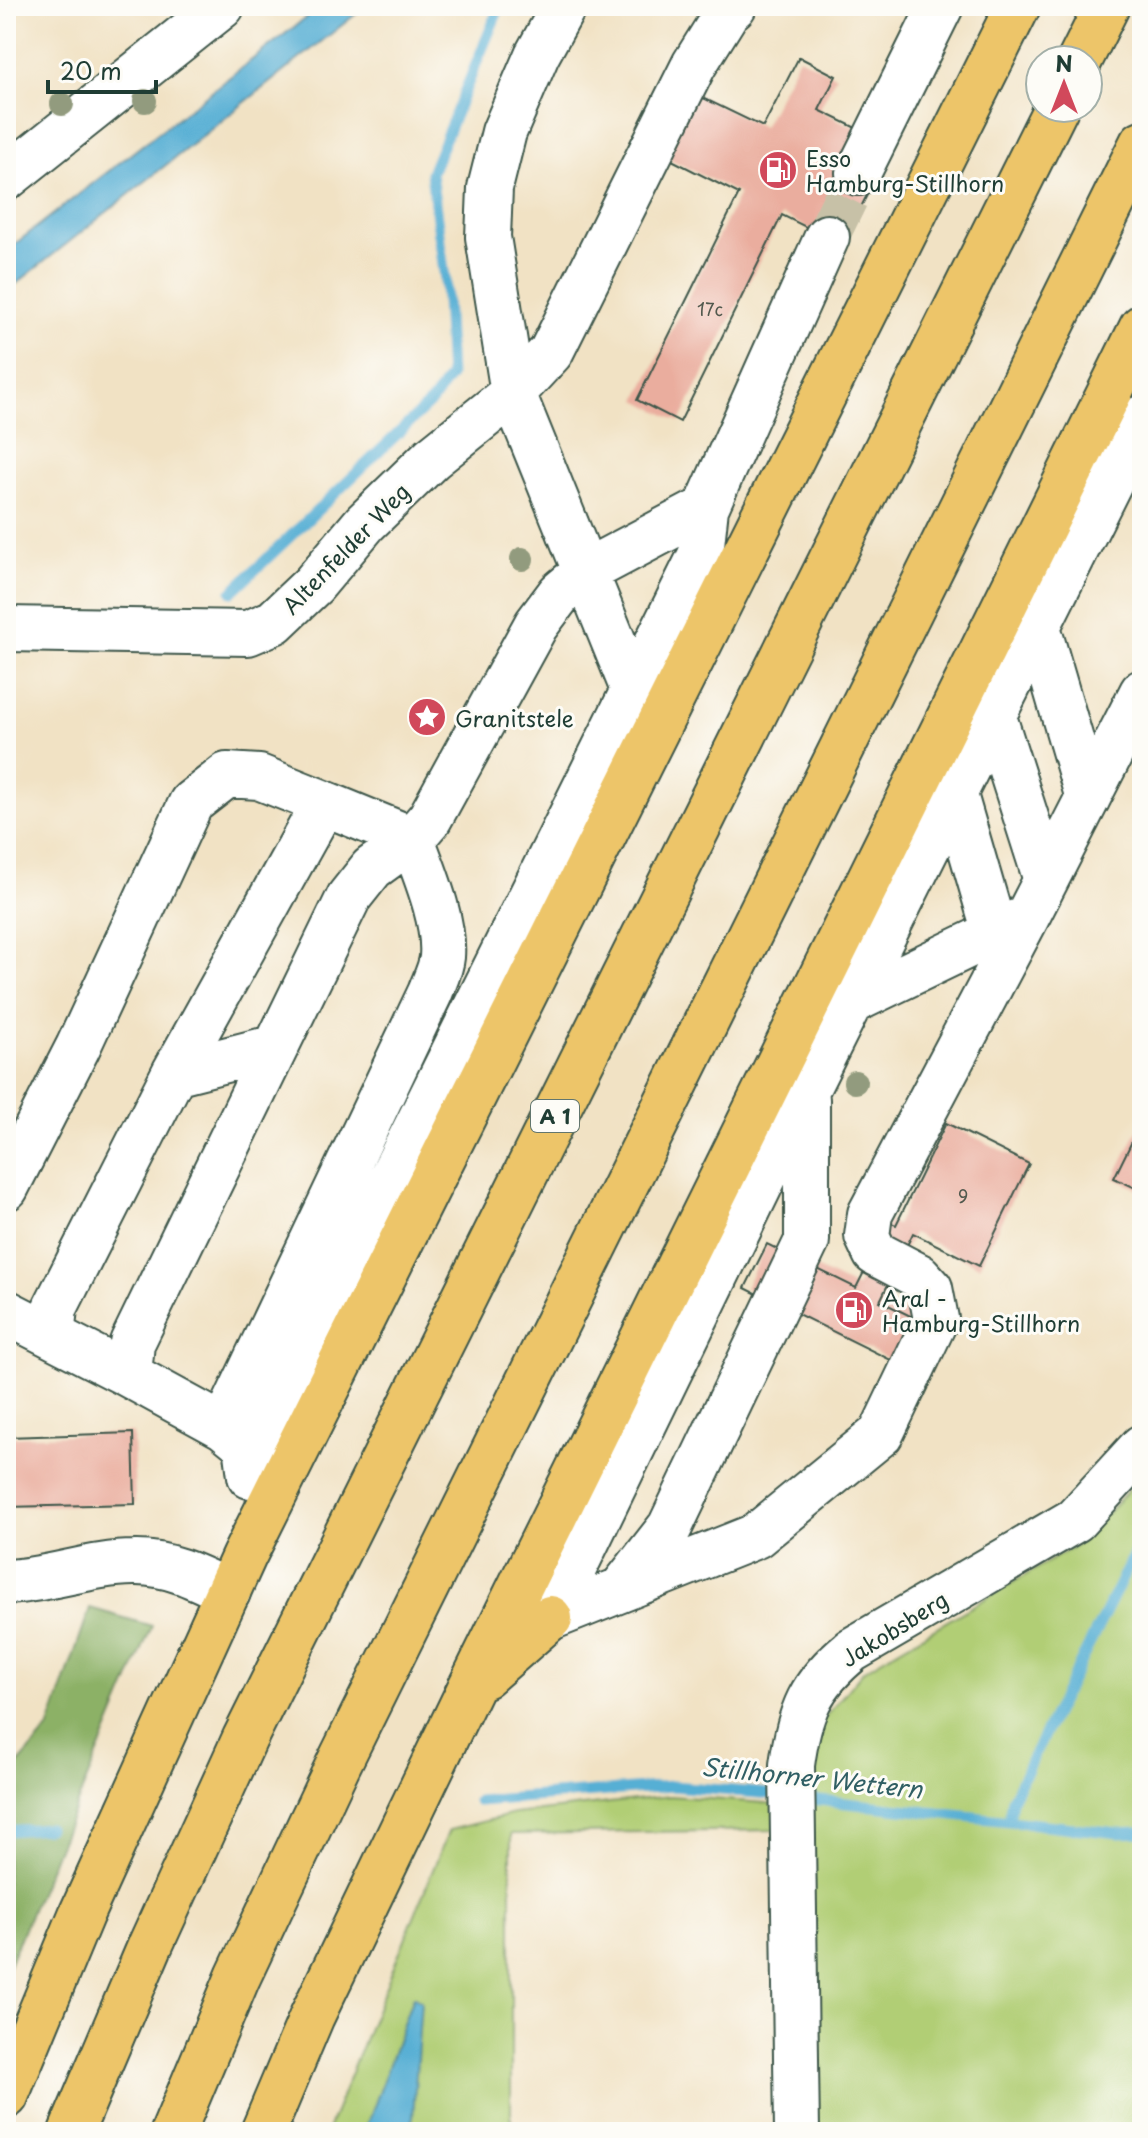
<svg xmlns="http://www.w3.org/2000/svg" width="1148" height="2138" font-family="'Playpen Sans',sans-serif">
	<rect width="100%" height="100%" fill="#fdfcf7"/>
	<filter id="ink" filterUnits="userSpaceOnUse"><feTurbulence type="fractalNoise" baseFrequency=".0125" numOctaves="2"/><feDisplacementMap in="SourceGraphic" scale="16" xChannelSelector="R" yChannelSelector="G"/><feConvolveMatrix kernelMatrix="1 2 1 2 8 2 1 2 1" color-interpolation-filters="sRGB"/></filter>
	<filter id="wash" filterUnits="userSpaceOnUse"><feTurbulence type="fractalNoise" baseFrequency=".006" numOctaves="4" result="noise"/><feDisplacementMap in="SourceGraphic" scale="32" xChannelSelector="R" yChannelSelector="G"/><feGaussianBlur stdDeviation="1.8" result="paint"/><feColorMatrix in="noise" values="0 0 0 0 0 0 0 0 0 0 0 0 0 0 0 0 0 1.4 0 .05"/><feComposite in="paint" operator="in"/></filter>
	<g filter="url(#wash)">
		<rect width="100%" height="100%" fill="#f1e2c4"/>
		<path fill="#b1ce75" stroke="#688654" stroke-width="2" d="M1142,1475V2132H812L807,1778L817,1727L864,1670L1080,1543Z
			M670,1796L778,1804L779,1830L511,1834V2132H327L449,1830L514,1814Z"/>
		<path fill="#8cb166" stroke="#56774d" stroke-width="2" d="M90,1608L152,1626L6,1971V1772L12,1771L48,1730Z"/>
		<path fill="#57afd4" stroke="#3b7684" stroke-width="2" d="M321,6H366L6,292V251Z
			M413,1996L421,2001L412,2132H362L371,2115Z"/>
		<g fill="none" stroke-linecap="round" stroke-linejoin="round">
			<path stroke="#57afd4" stroke-width="11" d="M232,592L432,401L450,376L445,279L431,173L500,6
				M801,1798L1118,1833L1142,1832
				M478,1801L672,1786L784,1795
				M1009,1821L1012,1799L1142,1539
				M6,1831L48,1828"/>
		</g>
		<g id="blocks">
			<path fill="#eaad9e" d="M799,57L836,76L819,110L856,128L874,181L842,245L782,215L680,422L637,400L739,194L660,154L691,92L763,127Z
				M1142,1121V1191L1114,1178Z
				M946,1123L1029,1164L979,1266L913,1233L880,1301L949,1335L927,1378L745,1288L767,1244L856,1288L889,1222L896,1225Z
				M133,1433L135,1504L6,1507V1437Z"/>
		</g>
	</g>
	<g filter="url(#ink)">
		<use href="#blocks" fill-opacity="0" stroke="#3e564a" stroke-width="2"/>
		<g fill="none" stroke-linecap="round" stroke-linejoin="round">
			<path stroke="#c7c1a7" stroke-width="44" stroke-dasharray="44 22" stroke-linecap="butt" d="M827,237L858,173"/>
			<g stroke="#3e564a" stroke-width="48">
				<path id="minor" d="M564,6L537,55L504,132L490,188L488,237L513,393L634,692
					M858,173L941,6
					M6,178L222,6
					M1038,627L1088,798
					M6,629L248,633L274,622L313,585L365,523L432,458L513,393L551,352L694,65L727,12L734,6
					M994,717L1046,880
					M955,795L995,933
					M851,1002L1027,917
					M174,1073L276,1047
					M6,1188L78,1047L191,803L227,775L259,777L324,803
					M6,1312L129,1375
					M52,1335L55,1308L174,1073L324,803L412,839C424,872 445,920 442,957C441,969 434,982 430,993L224,1427
					M250,1476L246,1445L224,1427L129,1375L132,1343L349,897L372,868L412,839L430,818L536,625L560,593L585,572L706,508L827,237
					M250,1476L298,1365L701,554L706,508
					M6,1582C50,1580 92,1563 134,1563C168,1562 199,1578 228,1592
					M623,1587L670,1527L807,1241V1099
					M550,1618L807,1089L1142,418
					M550,1618L756,1536L881,1434L936,1319L930,1288L919,1276L875,1253L867,1236L870,1214L1027,917L1142,692
					M797,2132L792,1765C799,1712 810,1684 852,1650L1075,1520L1142,1447"/>
			</g>
			<g stroke="#3e564a" stroke-width="48">
				<path id="highway" d="M1080,60L1107,6
					M484,1676L550,1618
					M6,2096L81,1915L244,1556L1018,6
					M71,2132L150,1946L245,1738L1056,108
					M173,2132L238,1977L338,1765L1142,143
					M263,2132L312,2016L470,1688L1142,327"/>
			</g>
			<use href="#minor" stroke="#fff" stroke-width="44"/>
			<use href="#highway" stroke="#edc569" stroke-width="44"/>
		</g>
		<g fill="#929b7e">
			<circle cx="145" cy="101" r="12"/>
			<circle cx="62" cy="104" r="12"/>
			<circle cx="522" cy="559" r="12"/>
			<circle cx="855" cy="1082" r="12"/>
		</g>
	</g>
	<defs>
		<g id="fuel-disc" transform="scale(2)"><circle r="9.5" fill="#d1495b" stroke="#fdfcf7"/><path d="M-5.5-6h7V0h2V4h1.3V-2.5L3-4.5l.8-.8L6-3V5H2.5V1h-1V6h-7ZM-4.2-4.7v3.2H.2V-4.7Z" fill="#fff"/></g>
		<g id="sight-disc" transform="scale(2)"><circle r="9.5" fill="#d1495b" stroke="#fdfcf7"/><path d="M0-6L1.8-2.2L6-1.7L2.9 1.2L3.7 5.4L0 3.3L-3.7 5.4L-2.9 1.2L-6-1.7L-1.8-2.2Z" fill="#fff"/></g>
	</defs>
	<g fill-rule="evenodd">
		<use href="#fuel-disc" x="778" y="170"/>
		<use href="#sight-disc" x="427" y="717"/>
		<use href="#fuel-disc" x="854" y="1310"/>
	</g>
	<g text-anchor="middle" dominant-baseline="central" stroke-width="6" stroke-linejoin="round" paint-order="stroke">
		<g font-size="18" fill="#52594e">
			<text x="710" y="308">17c</text>
			<text x="963" y="1195">9</text>
		</g>
		<rect fill="#fdfcf7" stroke="#62766e" stroke-width="2" x="531" y="1100" width="48" height="32" rx="6"/>
		<g font-size="20" font-weight="bold" fill="#1f3d34">
			<text x="555" y="1116">A 1</text>
		</g>
		<g font-size="22" fill="#1f3d34" stroke="#fdfcf7" text-anchor="start">
			<text x="806" y="157">Esso<tspan x="806" dy="25">Hamburg-Stillhorn</tspan></text>
			<text x="455" y="717">Granitstele</text>
			<text x="882" y="1297">Aral -<tspan x="882" dy="25">Hamburg-Stillhorn</tspan></text>
		</g>
		<g font-size="22" fill="#1f3d34" stroke="#fdfcf7">
			<text transform="translate(345 548) rotate(-46)">Altenfelder Weg</text>
			<text transform="translate(894 1628) rotate(-32)">Jakobsberg</text>
		</g>
		<g font-size="24" font-style="italic" fill="#305f64" stroke="#fdfcf7">
			<text transform="translate(812 1777) rotate(6)">Stillhorner Wettern</text>
		</g>
	</g>
	<rect width="1148" height="2138" fill="none" stroke="#fdfcf7" stroke-width="32"/>
	<g transform="translate(1064 84)"><circle r="38" fill="#fdfcf7" stroke="#a4b0a9" stroke-width="2"/>
	<path d="M0-6L14 30L0 20L-14 30Z" fill="#d1495b"/>
	<text y="-12" font-size="22" font-weight="bold" text-anchor="middle" fill="#1f3d34">N</text>
	</g>
	<path d="M48 80v12h108v-12" fill="none" stroke="#1f3d34" stroke-width="4"/>
	<text x="60" y="80" font-size="24" fill="#1f3d34" stroke="#fdfcf7" stroke-width="6" paint-order="stroke">20 m</text>
</svg>
